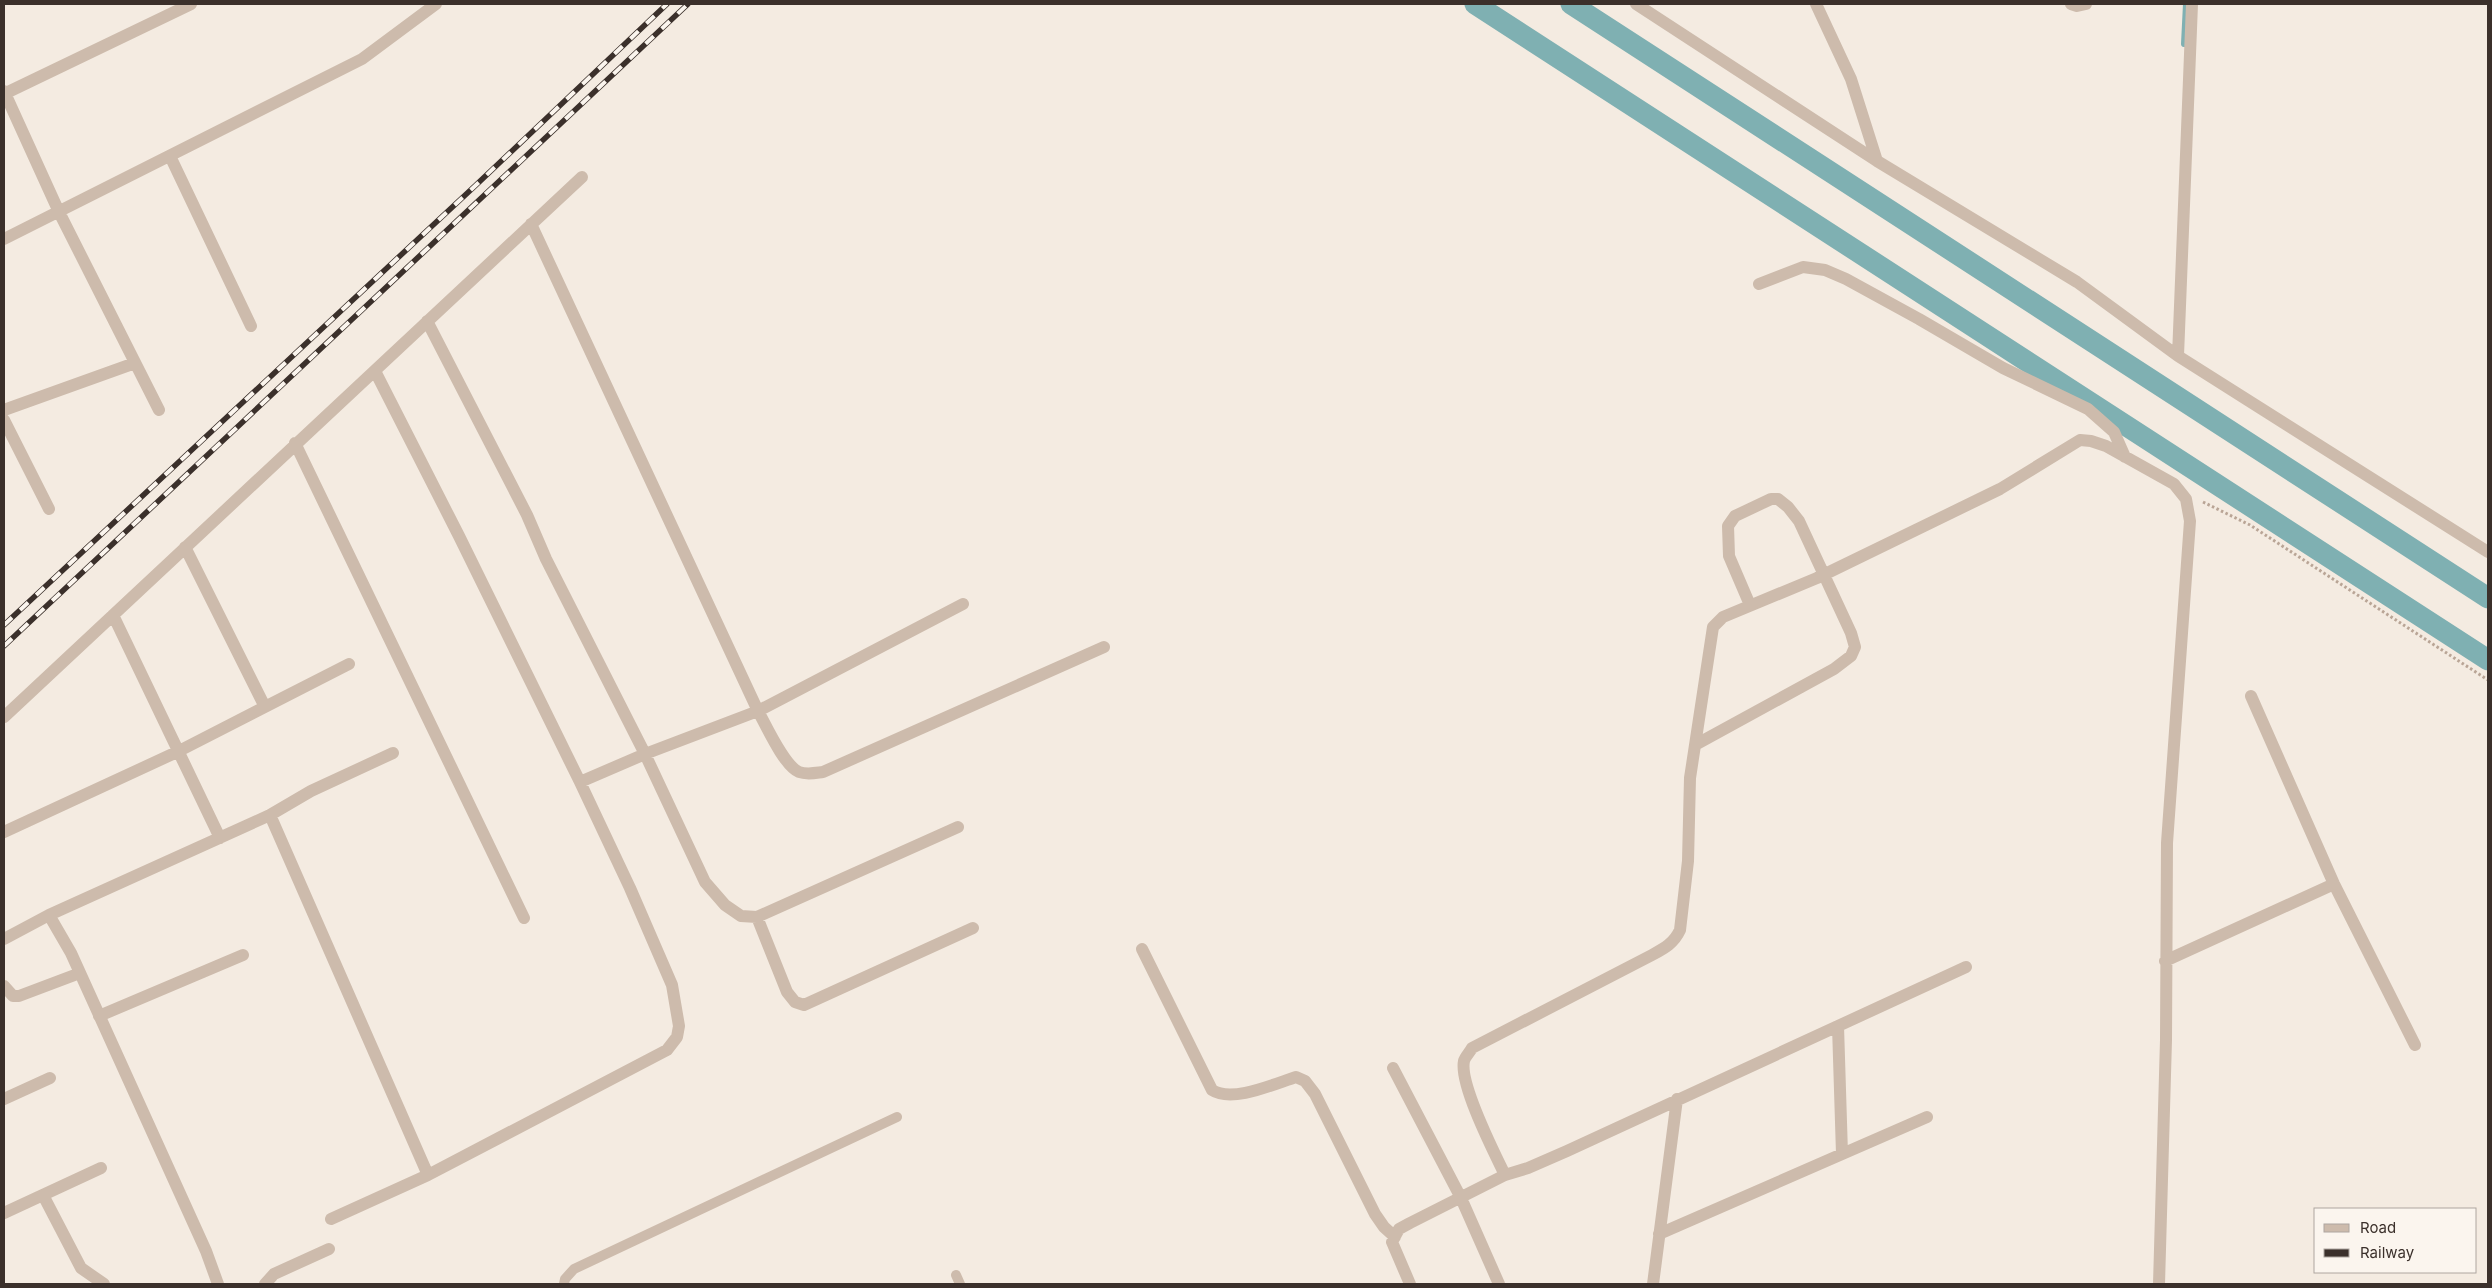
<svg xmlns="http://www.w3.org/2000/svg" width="2492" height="1288" font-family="Inter,sans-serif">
	<rect width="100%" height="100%" fill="#f4ebe1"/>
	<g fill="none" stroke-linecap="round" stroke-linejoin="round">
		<path stroke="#7fb0b2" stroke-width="6" d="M2184,44L2186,4"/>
		<path stroke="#7fb0b2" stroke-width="21" d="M1475,4L2488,660
			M1571,4L2488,598"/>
		<path stroke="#b9a596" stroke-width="3" stroke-dasharray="2.5 2.5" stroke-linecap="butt" d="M2203,502L2250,525L2488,680"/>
		<path stroke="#cdbbac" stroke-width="10" d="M956,1275L960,1284
			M564,1284L565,1279L574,1269L897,1117"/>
		<path stroke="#cdbbac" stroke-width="12" d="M1636,4L1877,161L2077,282L2178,356L2488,552
			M1816,4L1851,79L1877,161
			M2071,4L2077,6L2086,4
			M4,91L59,212L159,410
			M6,93L191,4
			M170,156L251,326
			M531,224L758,711C766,725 784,766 799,772C807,775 815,773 823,772L1104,647
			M4,239L362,59L436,4
			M1759,284L1803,267L1825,270L1846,279L1919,319L2003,368L2088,409L2114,432L2125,457
			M427,321L527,515L546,559L645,754L705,882L725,905L741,916L757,917L958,827
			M2178,356L2192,4
			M4,410L135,363
			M4,420L49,509
			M295,443L524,918
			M185,547L265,707
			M113,615L220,838
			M2251,696L2334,884L2415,1045
			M4,717L582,177
			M1695,745L1834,669L1851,656L1855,647L1851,633L1799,521L1788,507L1778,499H1771L1735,516L1728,526L1729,556L1750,605
			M580,782L645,754L758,711L963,604
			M270,815L428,1175
			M4,832L177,752L349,664
			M49,915L71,953L206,1251L218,1284
			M757,917L787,992L795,1002L804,1005L973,928
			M4,939L49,915L270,815L311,791L393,753
			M1142,949L1212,1090C1232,1103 1274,1084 1296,1077L1305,1081L1315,1094L1375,1214L1384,1227L1395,1237
			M2165,961L2334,884
			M4,986L13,996H19L80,973
			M99,1016L243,955
			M1838,1026L1842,1154
			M1393,1068L1461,1198L1499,1284
			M4,1099L50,1078
			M1505,1175C1494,1152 1459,1084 1464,1061C1465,1057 1470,1052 1472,1048L1652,955C1665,948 1674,943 1680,930L1688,861L1690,778L1713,627L1723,617L1817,578L2000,489L2080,440L2091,441L2106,446L2174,484L2186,499L2190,521L2167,843L2166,1040L2159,1284
			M43,1195L81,1268L104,1284
			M4,1213L101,1168
			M331,1219L428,1175L667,1050L677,1037L679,1026L672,985L630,888L580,782L459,536L375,371
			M1659,1234L1927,1117
			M265,1284L274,1274L329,1249
			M1410,1284L1392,1242L1399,1229L1410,1223L1505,1175L1528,1168L1567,1151L1966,967
			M1653,1284L1677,1099"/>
		<g stroke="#3b302b" stroke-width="5.5">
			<path id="rail" d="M4,625L476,185L667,4
				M4,646L688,4"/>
		</g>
		<use href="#rail" stroke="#fbf5ee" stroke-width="4" stroke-dasharray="11" stroke-linecap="butt"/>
	</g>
	<rect width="2492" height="1288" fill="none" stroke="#3b302b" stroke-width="10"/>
	<rect x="2314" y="1208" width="162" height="65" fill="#fbf5ee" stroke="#aea6a0"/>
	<rect x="2324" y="1224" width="25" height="8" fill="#cdbbac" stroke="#aea6a0"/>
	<text x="2360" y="1233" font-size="15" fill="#3b302b">Road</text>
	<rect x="2324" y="1249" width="25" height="8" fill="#3b302b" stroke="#aea6a0"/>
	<text x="2360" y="1258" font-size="15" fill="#3b302b">Railway</text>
</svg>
